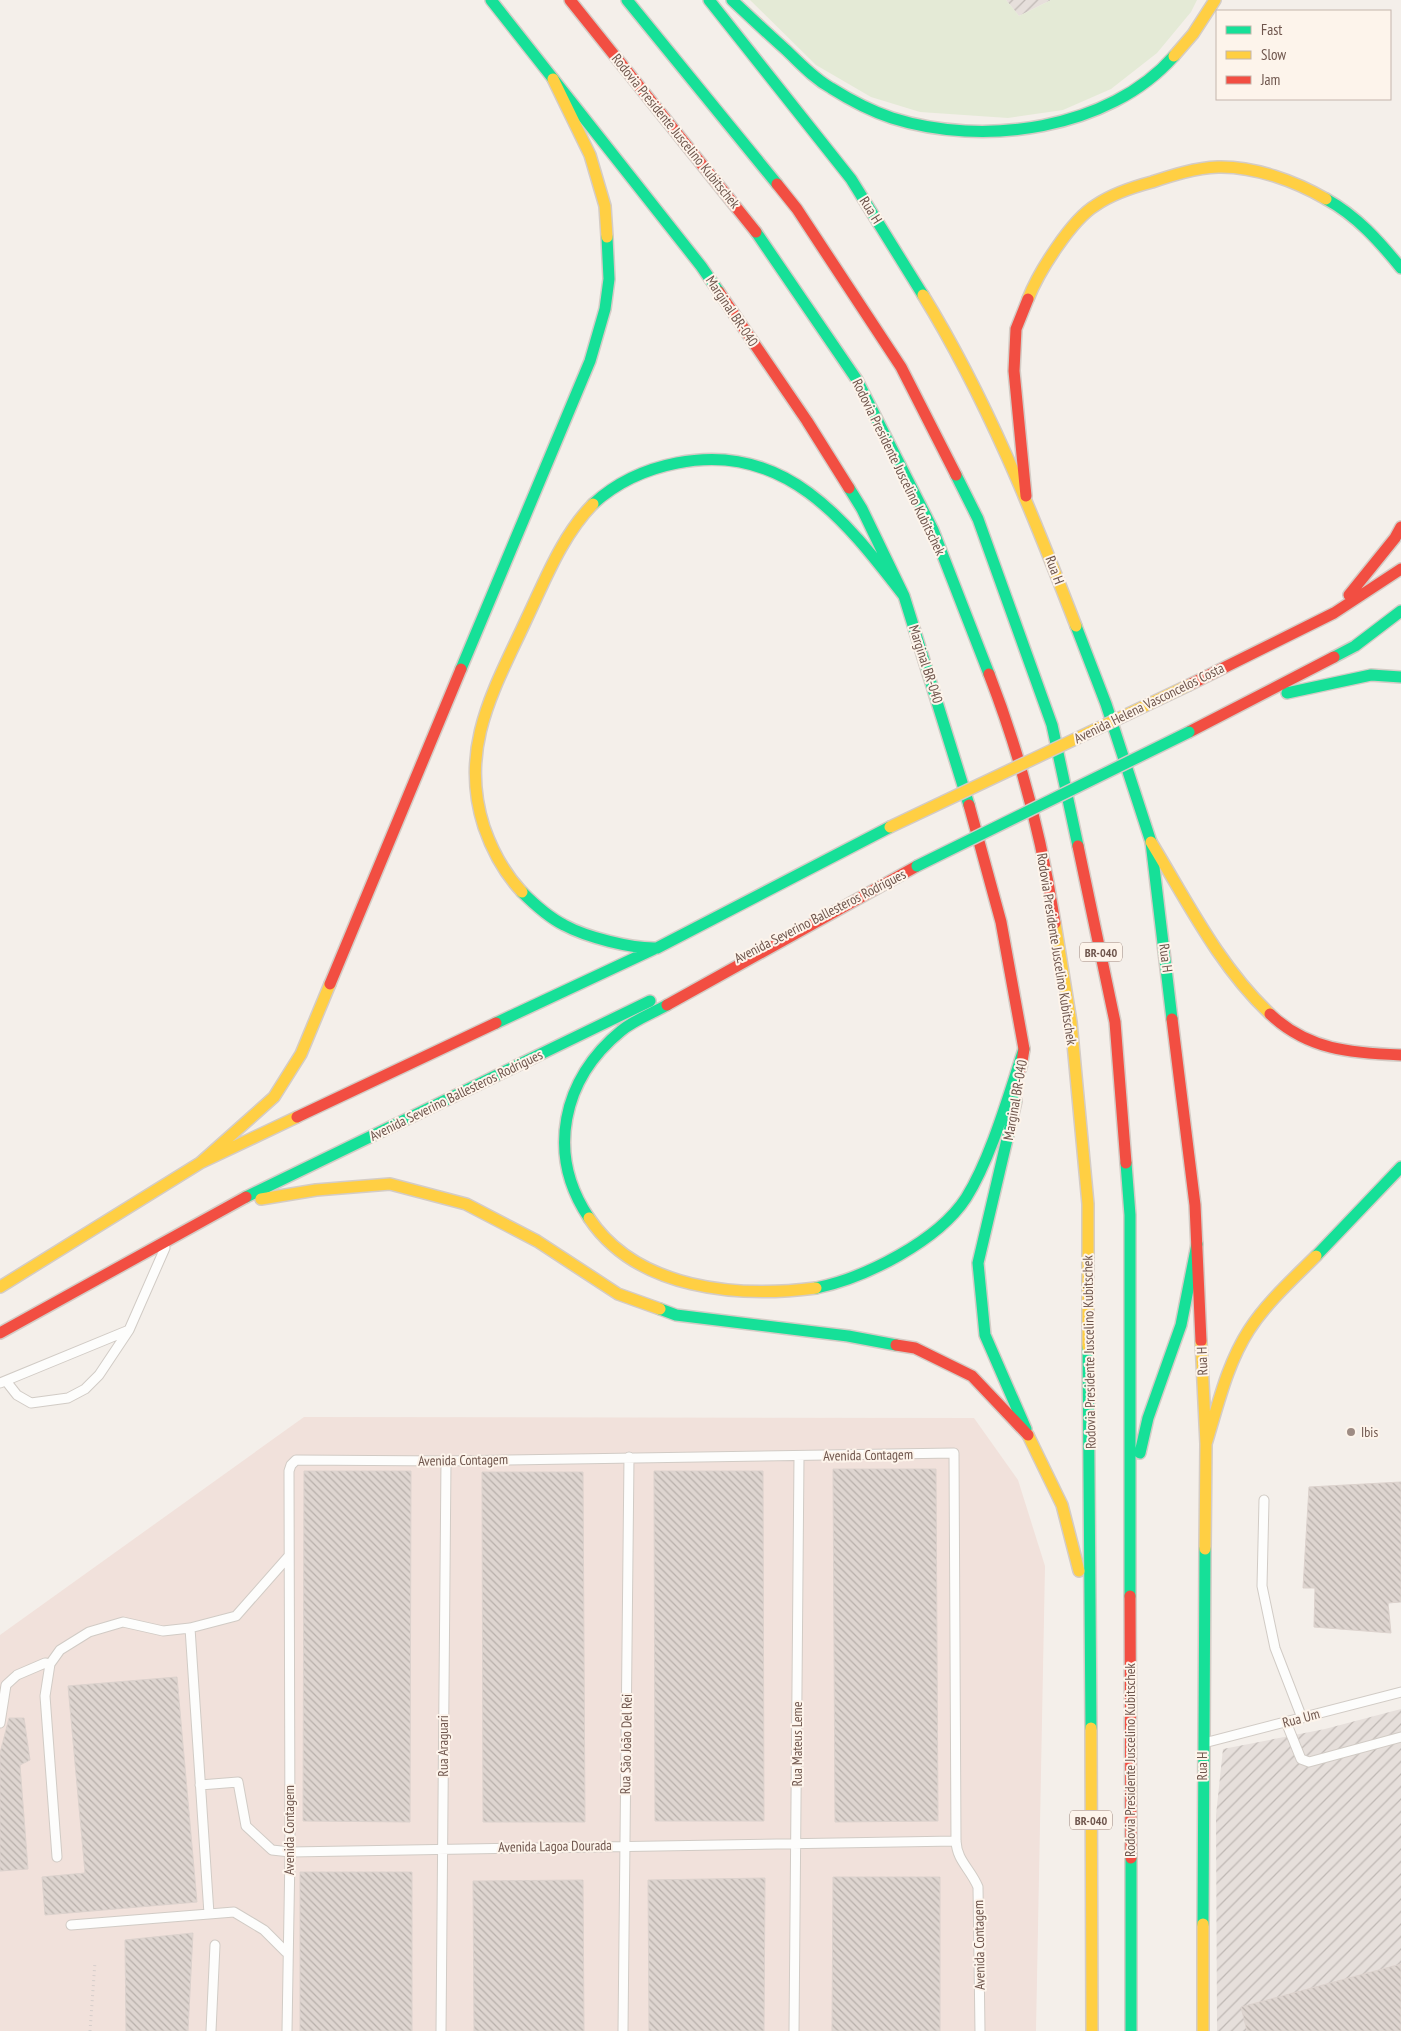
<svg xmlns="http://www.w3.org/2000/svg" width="1401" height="2031" font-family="'PT Sans Narrow',sans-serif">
	<defs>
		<pattern id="industrial-furrows" width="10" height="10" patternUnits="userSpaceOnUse" patternTransform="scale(1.25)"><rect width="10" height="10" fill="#e6dfdb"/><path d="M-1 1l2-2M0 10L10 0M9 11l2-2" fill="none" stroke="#bfb8b4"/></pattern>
		<pattern id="building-back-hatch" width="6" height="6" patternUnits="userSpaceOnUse" patternTransform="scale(1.25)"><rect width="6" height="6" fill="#ded5d0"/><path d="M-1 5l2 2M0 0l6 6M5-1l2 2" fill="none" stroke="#b8b0ab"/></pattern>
	</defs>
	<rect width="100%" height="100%" fill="#f4efea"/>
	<path fill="#f1e1db" d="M304,1417L974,1418L1018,1480L1045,1566L1036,2031H0V1635Z"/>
	<path fill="url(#industrial-furrows)" d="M1006,0H1051L1019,16Z
		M1401,1709V2031H1217L1216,1815L1223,1749L1325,1729Z"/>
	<path fill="#e4ead6" d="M750,0H1006L1019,16L1051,0H1197L1191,12L1157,53L1111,89L1063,110L1008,118L920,112L871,97L816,65Z"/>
	<path fill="url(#building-back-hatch)" stroke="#dcd2cd" d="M833,1469H936L938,1821L835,1822Z
		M304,1471H411L410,1822L303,1821Z
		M654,1471H763L764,1821H655Z
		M482,1472H583L585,1822H483Z
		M1401,1482V1602L1388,1603L1391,1633L1314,1627L1315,1588H1303L1309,1487Z
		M177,1677L197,1902L45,1915L42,1877L85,1873L68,1686Z
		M9,1718H24L30,1760L20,1765L28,1869L0,1871V1753Z
		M300,1872H412V2031H300Z
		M833,1877H940V2031H832Z
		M765,1878L764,2031H649L648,1880Z
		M583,1880L584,2031H474L473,1881Z
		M193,1933L188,2031H126L125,1940Z
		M1401,1964V2031H1247L1241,2007Z"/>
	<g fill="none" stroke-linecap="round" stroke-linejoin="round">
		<g stroke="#d1cbc5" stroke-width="11">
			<path id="lane" d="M6,1381L17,1395L31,1403L68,1398L85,1389L99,1375L129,1330L165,1248
				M0,1383L129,1330
				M1264,1500L1262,1586L1275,1648L1302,1718
				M190,1628L209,1914L234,1912L264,1930L286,1952
				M1286,1722L1301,1759L1309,1762L1401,1737
				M0,1723L6,1685L17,1675L45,1663L50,1664
				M1204,1743L1401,1692
				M200,1785L238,1782L246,1826L272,1850L290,1852L956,1841
				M57,1857L45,1696L50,1664L60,1650L89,1632L123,1622L163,1631L190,1628L236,1616L288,1557
				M71,1925L209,1914
				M211,2031L215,1945
				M287,2031L290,1852L289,1471L291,1465L296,1460L446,1461L954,1453L956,1841C957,1861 970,1868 978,1887L980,2031
				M441,2031L446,1461
				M623,2031L629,1457
				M794,2031L799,1457"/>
		</g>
		<g stroke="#d4ccc6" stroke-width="14">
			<path id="fast" d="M491,0L701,266L719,292
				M627,0L777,184
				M709,0L851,179L923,295
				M732,0C749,16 767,33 785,49C800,63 813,78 831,88C850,100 871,111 892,118C983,147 1109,130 1174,56
				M1326,199C1357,216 1379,241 1401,268
				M756,232L857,380L933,530L989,674
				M956,475L978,519L1052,725L1078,846
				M849,488L862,509L904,596L969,805
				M593,504C617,482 646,469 677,463C785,441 846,521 904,596
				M1076,626L1106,704L1151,842L1172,1019
				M1334,657L1355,646L1401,611
				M461,669L590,361L605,309L609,279L607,237
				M1287,693L1371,675L1401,677
				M522,892C535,905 548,917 564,925C586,937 632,949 657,948L890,827
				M496,1023L654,949
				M1016,1101L978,1263L985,1335L1026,1429
				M1126,1163L1130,1215V1596
				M246,1197L650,1001
				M589,1218C546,1154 562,1079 621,1031C634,1020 653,1013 667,1005
				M1316,1256L1401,1167
				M816,1288C865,1278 938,1241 966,1198C991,1158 1009,1094 1024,1049
				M660,1309L676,1315L848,1336L896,1345
				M1088,1347L1091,1728
				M1140,1453L1148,1418L1181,1325L1197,1244
				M1131,1858V2031
				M1203,1924L1205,1549"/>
		</g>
		<g stroke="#d4ccc6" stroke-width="14">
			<path id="slow" d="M1174,56L1193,34L1215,0
				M553,79L590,155L605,206L607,237
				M923,295C987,399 1032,512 1076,626
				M1028,299C1038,273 1071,220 1096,205C1112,194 1133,187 1152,182C1173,175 1195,168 1218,167C1254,166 1295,181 1326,199
				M1151,842C1187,901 1219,966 1270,1014
				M522,892C505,874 492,850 484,827C458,747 495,688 527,618C546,578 562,536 593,504
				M1055,923L1071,1022L1088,1204V1347
				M200,1163L274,1097L301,1054L330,984
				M261,1199L316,1190L390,1184L466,1204L537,1241L618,1294L660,1309
				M589,1218C637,1290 738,1298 816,1288
				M0,1287L200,1163L297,1117
				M1201,1341L1206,1444L1205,1549
				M1028,1435L1062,1505L1079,1571
				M1206,1444C1218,1405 1227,1364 1249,1330C1267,1302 1293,1279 1316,1256
				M1091,1728L1092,2031
				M1203,1924V2031"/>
		</g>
		<g stroke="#d4ccc6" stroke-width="14">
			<path id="jam" d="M570,0L756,232
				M777,184L797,209L901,367L956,475
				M719,292L807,421L849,488
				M1026,496L1014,371L1016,329L1028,299
				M1349,595L1395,538L1401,527
				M989,674C1020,754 1042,839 1055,923
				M1189,685L1334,613L1401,569
				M1189,732L1334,657
				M969,805L1001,922L1024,1049L1021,1068
				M1078,846L1115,1022L1126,1163
				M330,984L461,669
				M667,1005L917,866
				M1270,1014C1308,1050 1351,1053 1401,1055
				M1172,1019L1195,1205L1201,1341
				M297,1117L496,1023
				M0,1333L246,1197
				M896,1345L915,1348L972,1376L1028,1435
				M1130,1596L1131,1858"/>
		</g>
		<path stroke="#d6cecb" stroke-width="3" stroke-dasharray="1 4" stroke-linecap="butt" d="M90,2031L95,1962"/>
		<use href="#lane" stroke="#fdfdfc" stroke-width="9"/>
		<use href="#fast" stroke="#16e098" stroke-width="11"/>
		<use href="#slow" stroke="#ffcf43" stroke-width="11"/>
		<use href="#jam" stroke="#f24e42" stroke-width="11"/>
		<g stroke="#d3cbc7" stroke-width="14" stroke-linecap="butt">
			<path id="fast-bridge" d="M917,866L1189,732"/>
		</g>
		<g stroke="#d3cbc7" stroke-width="14" stroke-linecap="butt">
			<path id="slow-bridge" d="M890,827L1189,685"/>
		</g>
		<use href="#fast-bridge" stroke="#16e098" stroke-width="11"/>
		<use href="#slow-bridge" stroke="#ffcf43" stroke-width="11"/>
	</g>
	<circle fill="#9e8c84" stroke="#fdf4eb" stroke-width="2" cx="1351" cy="1432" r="5"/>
	<g text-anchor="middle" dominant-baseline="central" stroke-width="4" stroke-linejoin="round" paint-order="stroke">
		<g fill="#fdf4eb" stroke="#9a857c" stroke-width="1">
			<rect x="1080" y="942.5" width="42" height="19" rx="4"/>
			<rect x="1070" y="1810.5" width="42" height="19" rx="4"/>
		</g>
		<g font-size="12" font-weight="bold" fill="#6f564d">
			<text x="1101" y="952">BR-040</text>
			<text x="1091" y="1820">BR-040</text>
		</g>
		<g font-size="14" fill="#6f564d" stroke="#fdf4eb">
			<text transform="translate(676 131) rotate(51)">Rodovia Presidente Juscelino Kubitschek</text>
			<text transform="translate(871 210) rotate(58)">Rua H</text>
			<text transform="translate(732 311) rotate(56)">Marginal BR-040</text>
			<text transform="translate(899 467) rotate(64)">Rodovia Presidente Juscelino Kubitschek</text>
			<text transform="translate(1055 570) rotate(69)">Rua H</text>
			<text transform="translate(926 664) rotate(72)">Marginal BR-040</text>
			<text transform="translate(1149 703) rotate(-26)">Avenida Helena Vasconcelos Costa</text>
			<text transform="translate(820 916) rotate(-27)">Avenida Severino Ballesteros Rodrigues</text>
			<text transform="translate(1057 949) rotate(81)">Rodovia Presidente Juscelino Kubitschek</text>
			<text transform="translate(1166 958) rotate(83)">Rua H</text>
			<text transform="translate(456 1095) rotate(-26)">Avenida Severino Ballesteros Rodrigues</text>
			<text transform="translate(1015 1100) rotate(-80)">Marginal BR-040</text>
			<text transform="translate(1089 1352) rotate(-91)">Rodovia Presidente Juscelino Kubitschek</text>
			<text transform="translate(1202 1361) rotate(-92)">Rua H</text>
			<text transform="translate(868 1455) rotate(-1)">Avenida Contagem</text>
			<text transform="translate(463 1460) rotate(-1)">Avenida Contagem</text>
			<text transform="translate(1301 1718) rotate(-15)">Rua Um</text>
			<text transform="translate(626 1744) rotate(-89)">Rua São João Del Rei</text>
			<text transform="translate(797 1744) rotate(-90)">Rua Mateus Leme</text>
			<text transform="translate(443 1746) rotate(-90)">Rua Araguari</text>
			<text transform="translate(1130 1760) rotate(-90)">Rodovia Presidente Juscelino Kubitschek</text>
			<text transform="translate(1202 1766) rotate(-90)">Rua H</text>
			<text transform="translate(289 1830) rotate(-90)">Avenida Contagem</text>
			<text transform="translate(555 1846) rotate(-1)">Avenida Lagoa Dourada</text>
			<text transform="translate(979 1945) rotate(-91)">Avenida Contagem</text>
		</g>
		<g font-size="14" fill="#6f564d" stroke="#fdf4eb" text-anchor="start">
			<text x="1361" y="1432">Ibis</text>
		</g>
	</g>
	<rect x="1216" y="10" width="175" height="90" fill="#fdf4eb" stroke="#c4b5ac"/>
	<rect x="1226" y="26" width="25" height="8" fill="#16e098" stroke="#c4b5ac"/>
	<text x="1261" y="35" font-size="15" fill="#6f564d">Fast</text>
	<rect x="1226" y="51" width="25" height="8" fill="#ffcf43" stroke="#c4b5ac"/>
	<text x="1261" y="60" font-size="15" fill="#6f564d">Slow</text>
	<rect x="1226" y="76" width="25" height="8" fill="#f24e42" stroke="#c4b5ac"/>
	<text x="1261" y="85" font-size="15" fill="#6f564d">Jam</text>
</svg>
